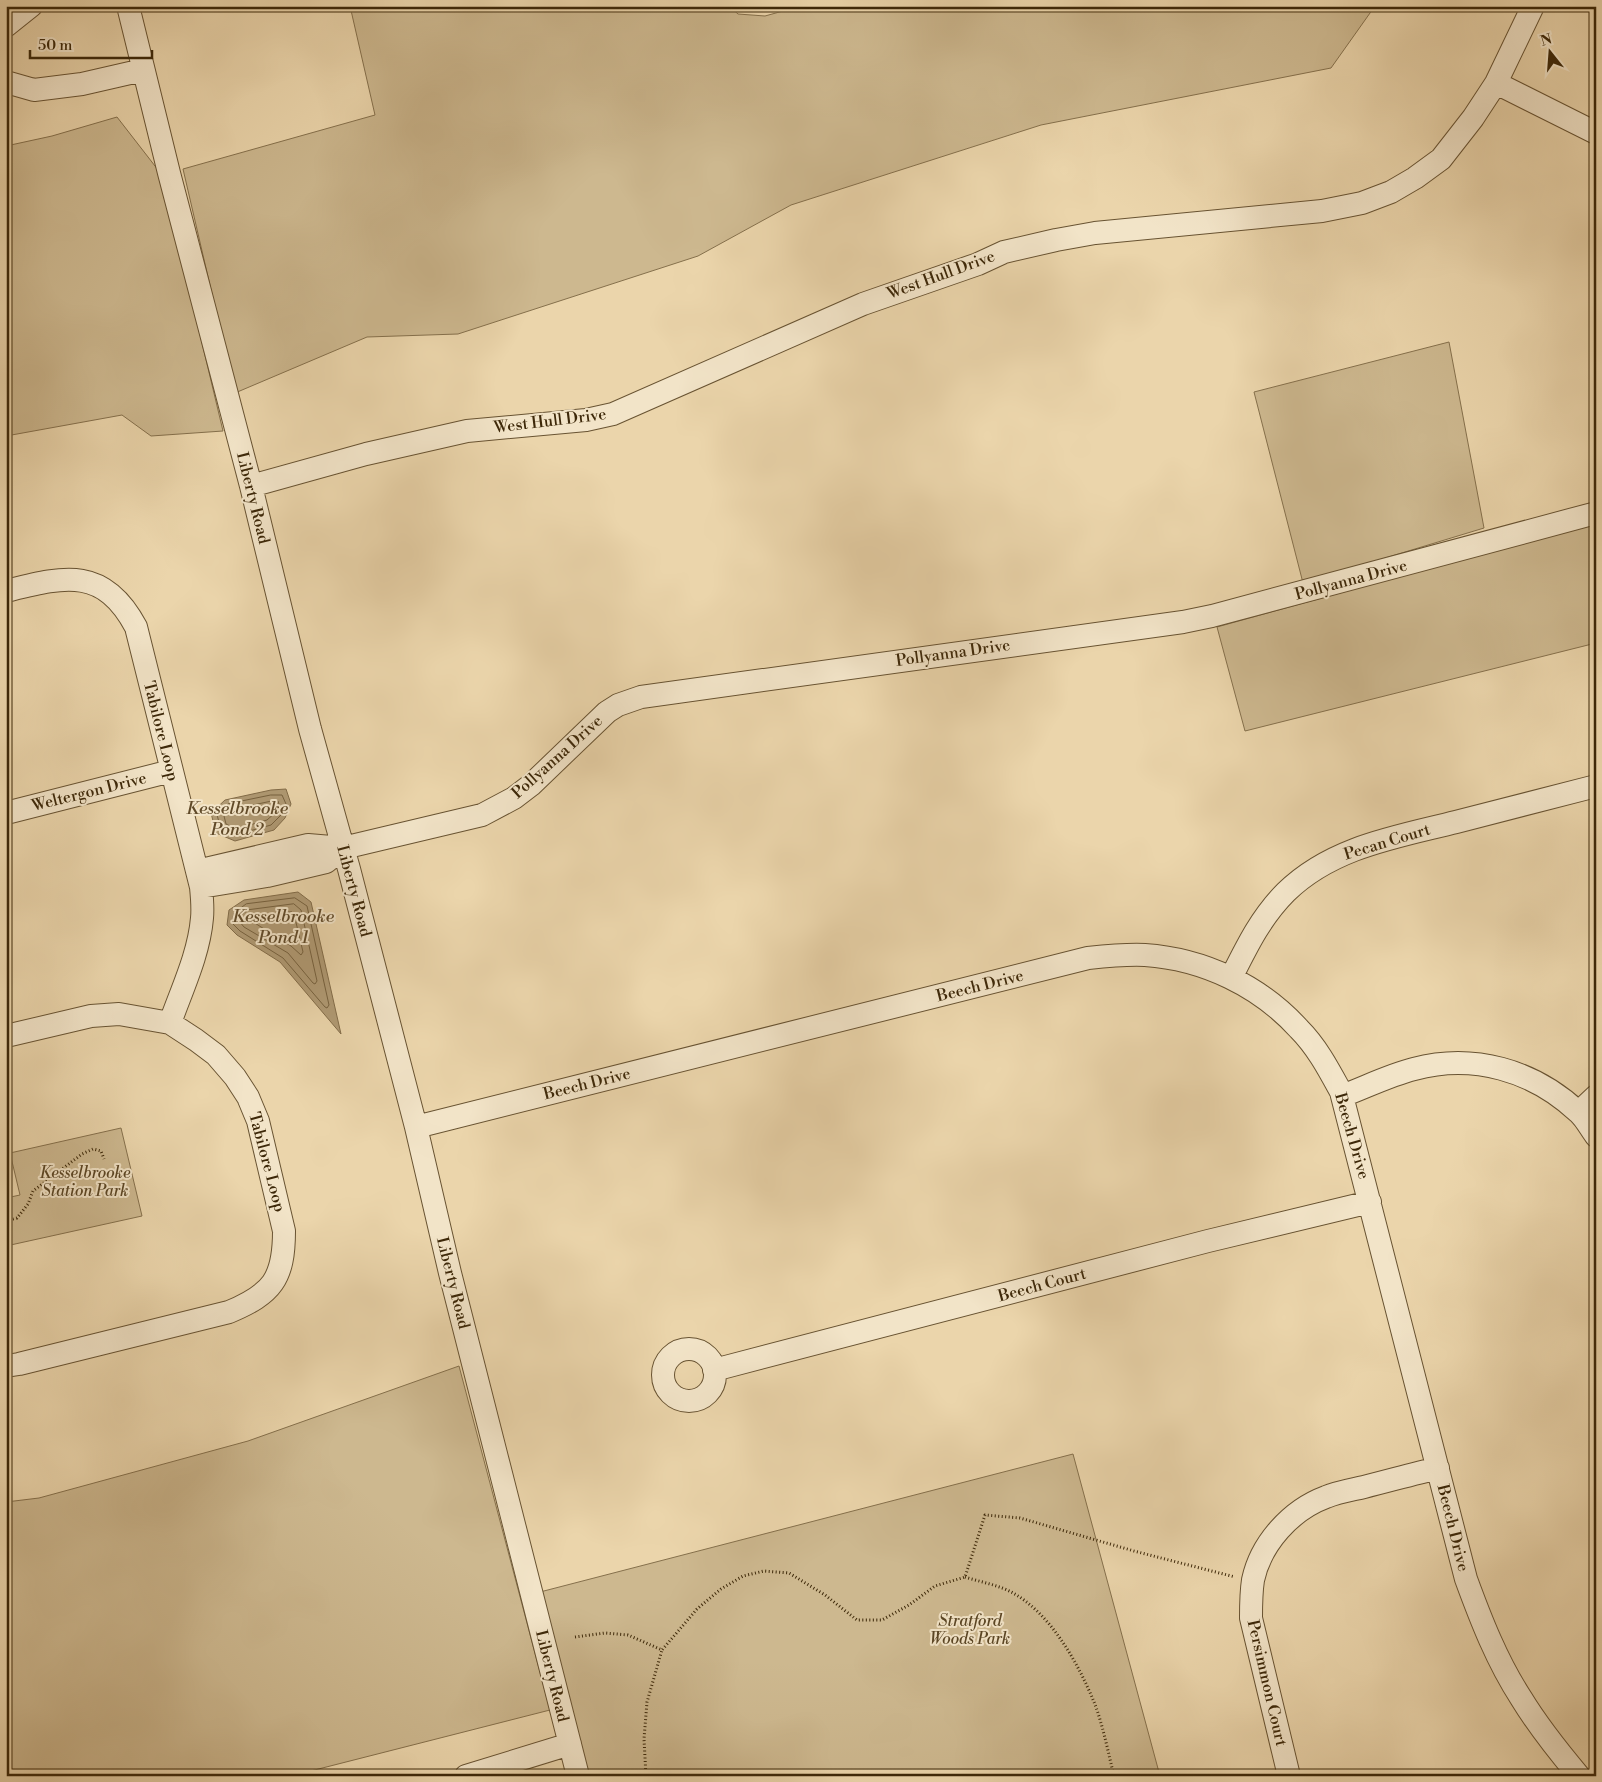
<svg xmlns="http://www.w3.org/2000/svg" width="1602" height="1782" font-family="'Libre Bodoni',serif">
	<rect width="100%" height="100%" fill="#ebd5ab"/>
	<filter id="stains"><feTurbulence type="fractalNoise" baseFrequency=".004" numOctaves="4"/><feColorMatrix values="0 0 0 0 .2 0 0 0 0 .09 0 0 0 0 .02 0 0 0 .5 -.17"/></filter>
	<radialGradient id="worn" r=".72"><stop offset=".6" stop-color="#630" stop-opacity="0"/><stop offset="1" stop-color="#630" stop-opacity=".3"/></radialGradient>
	<path fill="#cdb88f" stroke="#85704c" d="M350,6H729L738,14L765,16L801,6H1375L1331,68L1041,125L791,205L698,256L458,334L367,337L235,393L183,169L375,115Z
		M117,117L162,175L223,431L151,436L122,415L6,436V146L52,136Z
		M1449,342L1484,528L1303,583L1254,392Z
		M1596,522V643L1245,731L1217,627Z
		M121,1128L142,1216L6,1246V1198L20,1195L10,1153Z
		M459,1366L550,1710L291,1776H6V1502L39,1498L248,1441Z
		M1073,1454L1160,1776H585L540,1592Z"/>
	<path fill="#b09a74" stroke="#826c49" d="M286,789L291,804L285,818L274,830L235,841L216,833L211,813L225,800L271,790Z
		M298,892L311,902L341,1034L280,962L237,935L227,925L229,910L244,900Z"/>
	<g fill="none" stroke-linecap="round" stroke-linejoin="round">
		<path stroke="#76613e" stroke-width="1" d="M271,795H282L286,804L281,815L271,825L235,835L221,829L217,815L228,804Z
			M272,801H278L279,804L276,812L267,820L236,829L226,824L224,816L231,810Z
			M295,898L307,906L329,1005L327,1008L325,1007L283,958L240,931L232,923L234,913L246,904Z
			M294,904L301,910L317,981L315,984L313,983L288,953L244,927L239,921L240,916L248,910Z
			M292,912L294,914L303,952L301,955L291,946L250,920L252,917Z"/>
		<g stroke="#685332" stroke-width="24">
			<path id="minor" d="M128,6L169,173L251,486L310,729L349,869L416,1127L450,1273L578,1776
				M6,26L31,6
				M6,82L34,90L82,84L143,70
				M1496,83L1596,133
				M251,486L366,454L467,431L586,420L613,414L863,304L978,264L1004,252L1056,240L1095,233L1322,211L1362,203L1391,192L1415,178L1441,159L1473,118L1496,83L1533,6
				M6,591C63,577 103,565 136,627L201,887C202,897 203,908 202,918C199,954 182,989 170,1023
				M6,813L171,771
				M197,871L308,845L343,848L482,815L514,798L531,785L607,712L618,705L641,697L1183,622L1212,616L1596,513
				M201,887L267,876L326,862L343,848
				M1231,978C1247,946 1261,917 1286,892C1332,847 1396,837 1456,822C1502,810 1549,798 1596,786
				M6,1036L91,1016L119,1014L170,1023L196,1040L216,1055L235,1077L248,1097L258,1121L284,1231C284,1279 272,1294 229,1312L19,1364L6,1366
				M1342,1096C1366,1087 1390,1075 1414,1069C1473,1053 1533,1070 1578,1112C1585,1118 1590,1128 1596,1136
				M1579,1112L1596,1096
				M416,1127L1088,958C1107,956 1126,954 1145,955C1204,959 1260,986 1299,1029C1317,1047 1329,1070 1341,1092L1466,1579C1481,1620 1497,1661 1521,1698C1538,1726 1558,1751 1579,1776
				M663 1375a26 26 0 1 1 52 0a26 26 0 1 1-52 0Z
				M714,1370L1208,1241L1370,1202
				M466,1776L570,1744
				M1289,1776L1251,1618C1251,1605 1251,1593 1253,1580C1261,1543 1291,1510 1326,1497C1338,1492 1351,1490 1364,1487C1388,1481 1413,1474 1438,1468"/>
		</g>
		<path stroke="#3d2809" stroke-width="3" stroke-dasharray="1 2.5" stroke-linecap="butt" d="M6,1221L17,1218L28,1204L33,1191L82,1154L93,1149L101,1151L104,1159
			M965,1577C980,1582 999,1585 1013,1593C1051,1614 1078,1663 1094,1702C1103,1725 1108,1752 1114,1776
			M575,1637L605,1633L628,1635L662,1650L697,1609L721,1589L743,1576L764,1571L789,1573L825,1595L857,1620H882L909,1605L935,1586L965,1577L985,1515L1020,1518L1134,1551L1235,1577
			M646,1776L644,1739L647,1702L662,1650"/>
		<use href="#minor" stroke="#f2e4c8" stroke-width="22"/>
	</g>
	<g text-anchor="middle" dominant-baseline="central" stroke-width="4" stroke-linejoin="round" paint-order="stroke">
		<g font-size="16" fill="#3d2809" stroke="#f2e4c8">
			<text transform="translate(941 275) rotate(-20)">West Hull Drive</text>
			<text transform="translate(550 421) rotate(-7)">West Hull Drive</text>
			<text transform="translate(253 498) rotate(76)">Liberty Road</text>
			<text transform="translate(1351 580) rotate(-15)">Pollyanna Drive</text>
			<text transform="translate(953 653) rotate(-8)">Pollyanna Drive</text>
			<text transform="translate(161 731) rotate(76)">Tabilore Loop</text>
			<text transform="translate(557 757) rotate(-42)">Pollyanna Drive</text>
			<text transform="translate(89 792) rotate(-14)">Weltergon Drive</text>
			<text transform="translate(1387 842) rotate(-17)">Pecan Court</text>
			<text transform="translate(354 891) rotate(75)">Liberty Road</text>
			<text transform="translate(980 986) rotate(-14)">Beech Drive</text>
			<text transform="translate(587 1084) rotate(-14)">Beech Drive</text>
			<text transform="translate(1352 1136) rotate(74)">Beech Drive</text>
			<text transform="translate(267 1162) rotate(75)">Tabilore Loop</text>
			<text transform="translate(453 1283) rotate(76)">Liberty Road</text>
			<text transform="translate(1042 1285) rotate(-15)">Beech Court</text>
			<text transform="translate(1453 1528) rotate(76)">Beech Drive</text>
			<text transform="translate(552 1676) rotate(76)">Liberty Road</text>
			<text transform="translate(1267 1683) rotate(77)">Persimmon Court</text>
		</g>
		<g font-size="16" font-style="italic" fill="#5a4524" stroke="#f2e4c8">
			<text x="85" y="1173">Kesselbrooke<tspan x="85" dy="18">Station Park</tspan></text>
			<text x="970" y="1621">Stratford<tspan x="970" dy="18">Woods Park</tspan></text>
		</g>
		<g font-size="18" font-style="italic" fill="#604a29" stroke="#f2e4c8">
			<text x="237" y="808">Kesselbrooke<tspan x="237" dy="21">Pond 2</tspan></text>
			<text x="283" y="916">Kesselbrooke<tspan x="283" dy="21">Pond 1</tspan></text>
		</g>
	</g>
	<rect width="1602" height="1782" fill="none" stroke="#ebd5ab" stroke-width="25"/>
	<rect x="8" y="8" width="1587" height="1767" fill="none" stroke="#3d2809" stroke-width="2.5"/>
	<rect x="12" y="12" width="1577" height="1757" fill="none" stroke="#3d2809"/>
	<g transform="translate(1550 52) rotate(343)" stroke="#f2e4c8" stroke-width="4" paint-order="stroke">
	<path d="M0-4L9 19L0 12L-9 19Z" fill="#3d2809"/>
	<text y="-8" font-size="14" font-weight="bold" text-anchor="middle" fill="#3d2809">N</text>
	</g>
	<path d="M30 50v8h122v-8" fill="none" stroke="#3d2809" stroke-width="2.5"/>
	<text x="38" y="50" font-size="15" fill="#3d2809" stroke="#f2e4c8" stroke-width="4" paint-order="stroke">50 m</text>
	<rect width="100%" height="100%" filter="url(#stains)"/>
	<rect width="100%" height="100%" fill="url(#worn)"/>
</svg>
